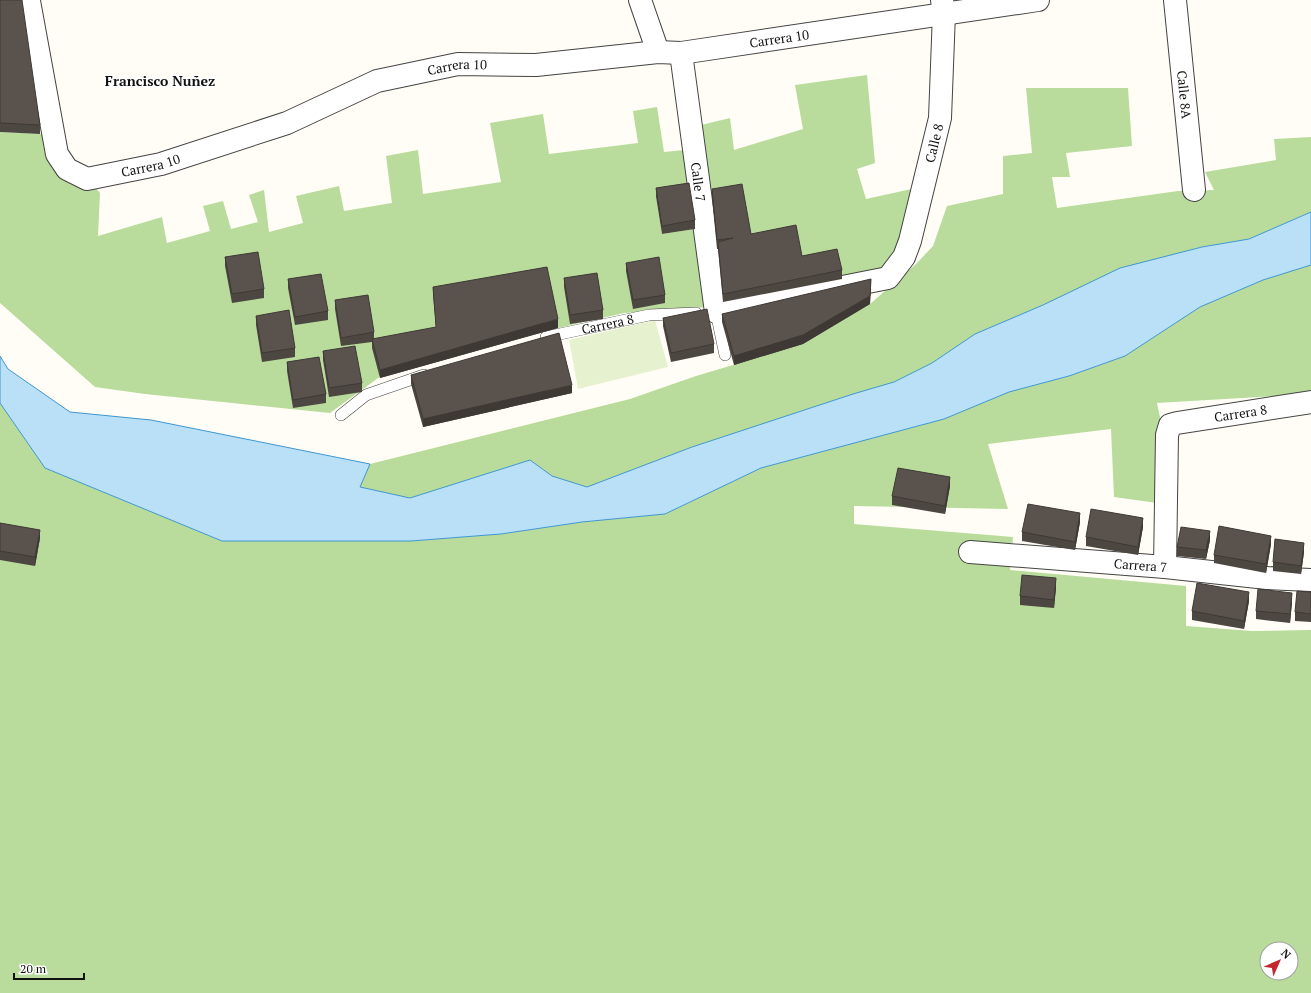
<svg xmlns="http://www.w3.org/2000/svg" width="1311" height="993" font-family="'PT Serif',serif">
	<rect width="100%" height="100%" fill="#fffdf5"/>
	<path fill="#b9dc9c" fill-rule="evenodd" d="M867,75L875,163L857,169L866,199L916,188L901,238L882,273L842,279L802,265L751,244L712,198L701,125L730,118L734,150L803,129L795,85Z
		M1026,88H1128L1132,146L1066,153L1070,177H1052L1057,208L1178,191L1214,190L1205,172L1276,160L1274,139L1311,137V212L1249,239L1202,247L1164,258L1043,305L975,334L932,363L894,382L853,394L692,447L587,487L552,476L530,460L410,498L359,487L370,464L630,399L696,376L803,344L870,304L916,264L933,246L947,206L1003,194V156L1032,153Z
		M657,107L664,152L684,150L689,192L656,197L662,234L695,229L709,307L624,313L558,328L547,276L433,295L436,336L330,413L145,394L95,387L0,303V132L43,134L85,175L100,193L98,236L162,217L167,243L210,231L203,206L223,201L231,229L258,222L249,195L264,190L269,232L303,223L296,196L339,186L344,211L392,203L386,156L418,150L423,194L501,182L490,123L543,114L549,154L638,143L633,111Z
		M1311,265V394L1157,403L1162,427L1157,503L1114,497L1111,429L988,444L1008,509L854,506V524L1013,537L1010,570L1186,586V626L1252,631L1311,630V993H0V403L45,468L222,541H411L501,534L582,522L665,514L761,468L944,419L1009,392L1069,376L1125,356L1200,307L1263,280ZM1267,949H1291V973H1267Z"/>
	<path fill="#e6f2cf" d="M655,320L668,367L578,389L569,340Z"/>
	<path fill="#b9e0f7" stroke="#3f96cf" d="M1311,212V265L1263,280L1200,307L1125,356L1069,376L1009,392L944,419L761,468L665,514L582,522L501,534L411,541H222L45,468L0,403V356L8,369L70,412L151,420L370,464L360,487L410,498L530,460L552,476L587,487L692,447L853,394L894,382L932,363L975,334L1043,305L1120,268L1202,247L1249,239Z"/>
	<g fill="none" stroke-linecap="round" stroke-linejoin="round">
		<g stroke="#444" stroke-width="12">
			<g id="lane">
				<path d="M713,312H716L725,355"/>
				<path id="s1" d="M546,337L649,315L696,313"/>
				<path d="M341,415L366,395L424,375"/>
			</g>
		</g>
		<g stroke="#444" stroke-width="24">
			<g id="street">
				<path d="M640,0L658,52"/>
				<path id="s2" d="M1175,0L1194,190"/>
				<path id="s3" d="M29,1L57,154L67,169L87,179L161,164L287,123L377,81L458,64L536,65L658,52L681,53L1038,0"/>
				<path id="s4" d="M681,53L716,312L888,278L904,257L910,241L940,118L944,13L942,0"/>
				<path id="s5" d="M970,552L1165,567L1267,578L1311,580"/>
				<path id="s6" d="M1165,567L1167,435L1170,425L1177,423L1311,402"/>
			</g>
		</g>
		<use href="#lane" stroke="#fff" stroke-width="11"/>
		<use href="#street" stroke="#fff" stroke-width="22"/>
	</g>
	<path fill="#4d4742" d="M0,0L40,125V134L0,132Z
		M656,188L695,220V229L662,234L656,197Z
		M712,189L751,234L802,256L842,270V279L723,302L718,249H717L712,198Z
		M225,257L264,289V298L232,303L225,266Z
		M626,263L665,295V303L633,309L626,271Z
		M564,278L603,310V319L570,324L564,287Z
		M288,279L328,311V320L295,325L288,288Z
		M433,287L558,328L380,378L372,348V342L341,346L335,309V300L374,332V339L436,328L433,295Z
		M871,288L870,304L803,344L734,365L722,322V314Z
		M256,316L295,348V357L262,362L256,325Z
		M663,318L714,344V353L671,362L663,326Z
		M323,351L362,383V392L329,397L323,360Z
		M287,362L326,394V403L293,408L287,371Z
		M411,375L572,393L423,427L411,384Z
		M950,486L945,514L892,505V496Z
		M1080,522L1075,550L1022,541V532Z
		M0,523L40,538L35,566L0,560Z
		M1143,527L1138,555L1086,546V537Z
		M1210,540L1206,559L1177,556V547Z
		M1271,544L1266,573L1214,563V555Z
		M1304,552L1301,574L1273,571V562Z
		M1056,587L1054,608L1020,605V596Z
		M1311,592V622L1295,621V612Z
		M1249,601L1244,629L1192,620V611Z
		M1292,602L1290,623L1256,619V611Z"/>
	<path fill="#3f3936" d="M871,279L870,304L803,344L734,365V356Z
		M558,319V328L380,378V370Z
		M572,385V393L423,427V419Z
		M950,477V486L945,514V506Z
		M1080,513V522L1075,550V542Z
		M1143,518V527L1138,555V547Z
		M40,530V538L35,566V557Z
		M1210,531V540L1206,559V550Z
		M1271,536V544L1266,573V564Z
		M1304,543V552L1301,574V566Z
		M1056,578V587L1054,608V600Z
		M1249,592V601L1244,629V621Z
		M1292,593V602L1290,623V614Z"/>
	<path fill="#5a524d" stroke="#3f3936" d="M0,0H22L40,125L0,123Z
		M689,183L695,220L662,226L656,188Z
		M742,184L751,234L796,225L802,256L837,249L842,270L723,294L718,242L733,238L717,240L712,189Z
		M258,252L264,289L232,294L225,257Z
		M659,257L665,295L633,300L626,263Z
		M547,267L558,319L380,370L372,339L436,327L433,287Z
		M597,273L603,310L570,315L564,278Z
		M321,274L328,311L295,317L288,279Z
		M871,279L870,296L803,335L734,356L722,314Z
		M368,295L374,332L341,338L335,300Z
		M707,309L714,344L671,353L663,318Z
		M289,310L295,348L262,353L256,316Z
		M559,333L572,385L423,419L411,375Z
		M355,346L362,383L329,388L323,351Z
		M319,357L326,394L293,400L287,362Z
		M898,468L950,477L945,506L892,496Z
		M1028,504L1080,513L1075,542L1022,532Z
		M1091,509L1143,518L1138,547L1086,537Z
		M0,523L40,530L35,557L0,551Z
		M1219,526L1271,536L1266,564L1214,555Z
		M1181,527L1210,531L1206,550L1177,547Z
		M1275,539L1304,543L1301,566L1273,562Z
		M1022,575L1056,578L1054,600L1020,596Z
		M1197,583L1249,592L1244,621L1192,611Z
		M1258,589L1292,593L1290,614L1256,611Z
		M1297,591L1311,592V614L1295,612Z"/>
	<g text-anchor="middle" dominant-baseline="central" stroke-width="4" stroke-linejoin="round" paint-order="stroke">
		<g font-size="13" fill="#111" stroke="#fff">
			<text stroke="none"><textPath href="#s3" startOffset="909">Carrera 10</textPath></text>
			<text stroke="none"><textPath href="#s3" startOffset="585">Carrera 10</textPath></text>
			<text stroke="none"><textPath href="#s2" startOffset="95">Calle 8A</textPath></text>
			<text stroke="none"><textPath href="#s4" startOffset="581">Calle 8</textPath></text>
			<text stroke="none"><textPath href="#s3" startOffset="261">Carrera 10</textPath></text>
			<text stroke="none"><textPath href="#s4" startOffset="130">Calle 7</textPath></text>
			<text stroke="none"><textPath href="#s1" startOffset="63">Carrera 8</textPath></text>
			<text stroke="none"><textPath href="#s6" startOffset="214">Carrera 8</textPath></text>
			<text stroke="none"><textPath href="#s5" startOffset="171">Carrera 7</textPath></text>
		</g>
		<g font-size="14" font-weight="bold" fill="#111" stroke="#fff">
			<text x="160" y="80">Francisco Nuñez</text>
		</g>
	</g>
	<g transform="translate(1279 961) rotate(45)"><circle r="19" fill="#ffffff" stroke="#a0a0a0"/>
	<path d="M0-3L7 15L0 10L-7 15Z" fill="#c4262e"/>
	<text y="-6" font-size="11" font-weight="bold" text-anchor="middle" fill="#111111">N</text>
	</g>
	<path d="M14 973v6h70v-6" fill="none" stroke="#111111" stroke-width="2"/>
	<text x="20" y="973" font-size="12" fill="#111111" stroke="#ffffff" stroke-width="3" paint-order="stroke">20 m</text>
</svg>
